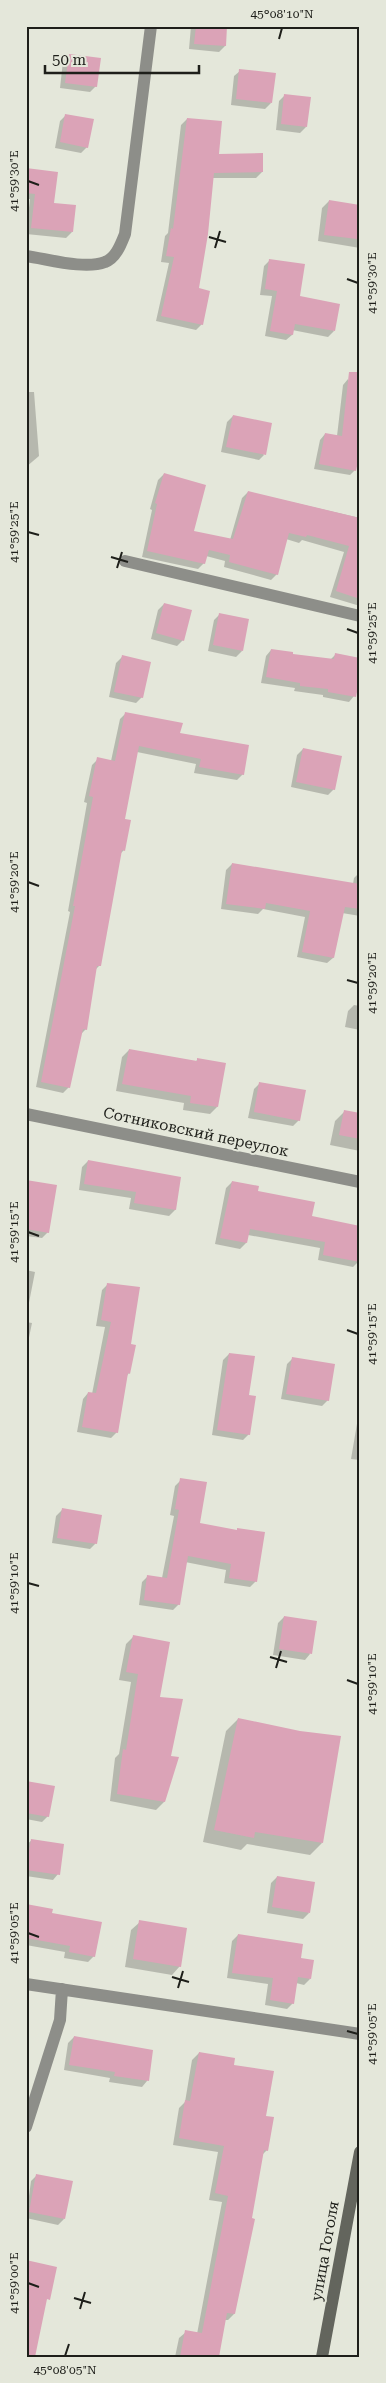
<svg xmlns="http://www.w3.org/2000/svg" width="386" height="2383" font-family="'Roboto Serif',serif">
	<rect width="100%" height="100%" fill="#e4e7da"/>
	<path fill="#0003" d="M191,26H226L225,46L219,52L189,49Z
		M69,55L96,86L90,92L60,88L63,61Z
		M240,71L271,103L265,109L231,105L234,76Z
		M285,95L306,127L300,133L276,130L279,101Z
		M66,115L87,147L81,153L55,148L60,121Z
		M187,119L218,155L262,172L256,178H212L197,289L202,324L196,330L156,321L169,263L161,262L165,236L168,233L181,125Z
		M26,169L72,232L66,238L26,234L30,199H26Z
		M329,201L360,206V248L318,241L322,208Z
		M270,260L299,297L334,331L328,337L292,330V335L286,340L265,336L272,296L260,295L264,266Z
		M26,320L29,355L26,358Z
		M348,379L355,470L350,475L314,469L320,440L325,434L337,436L343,385Z
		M26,392H34L39,456L26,467Z
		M233,416L264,455L259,460L221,452L227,422Z
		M164,474L192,532L230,540L242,498L248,492L360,518V606L330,597L344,552L302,540L299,543L286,539L277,574L271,580L224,567L225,561L206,556L204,563L198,569L142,557L152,510L150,509L158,480Z
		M164,604L183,640L177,646L151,639L158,610Z
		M220,614L242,651L236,657L208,651L214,620Z
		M271,650L291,655L330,660L336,654L360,659V693L355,692L354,696L349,702L323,697V695L294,691L295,688L261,683L266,656Z
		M122,657L142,697L136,703L109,697L116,663Z
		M126,713L179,734L243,774L237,780L194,773L196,764L137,752L124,820V850L119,855L100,965L95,970L86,1029L81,1034L69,1087L63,1093L36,1087L70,912L68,911L87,803L84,802L92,765L98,759L111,761L120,719Z
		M303,749L334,789L328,795L291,787L297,755Z
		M232,864L353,884L354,878L360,872V916L342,913L333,958L327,963L297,957L305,917L263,909L258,914L221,909L226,870Z
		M354,1005L360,1006V1030L345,1027L348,1011Z
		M129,1050L195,1062L198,1059L217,1107L210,1114L183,1110L184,1103L116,1091L122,1057Z
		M260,1083L299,1120L293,1126L248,1118L254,1089Z
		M345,1111L360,1114V1151L330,1145L335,1121Z
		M88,1161L180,1178L175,1210L169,1216L129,1209L131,1198L79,1190L82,1167Z
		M26,1181L48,1232L42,1238L26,1236Z
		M232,1182L310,1217L359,1261L353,1267L318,1260L320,1248L248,1235L246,1243L240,1249L215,1244L226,1188Z
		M26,1270L35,1272L26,1318Z
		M108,1284L130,1345L129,1373L126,1377L117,1432L111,1438L77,1432L83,1399L88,1393L92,1394L105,1327L96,1326L102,1290Z
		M26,1322L32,1323L26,1352Z
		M229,1354L248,1396L249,1434L243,1440L212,1435L223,1360Z
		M293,1358L328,1400L322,1406L281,1399L287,1364Z
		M360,1406V1460L351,1459Z
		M181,1480L199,1524L236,1531L237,1530L256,1581L250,1587L224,1583L226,1570L185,1562L179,1604L173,1610L139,1605L142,1582L148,1576L162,1578L174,1516L170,1515L175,1486Z
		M62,1510L96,1543L90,1549L52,1543L56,1516Z
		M26,1546H29L26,1559Z
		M284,1617L310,1654L305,1660L273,1655L278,1623Z
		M133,1637L159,1698L170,1757L164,1802L156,1810L110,1801L115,1758L119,1754L131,1682L119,1680L126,1644Z
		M238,1719L322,1843L310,1855L247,1844L241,1850L203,1842L226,1731Z
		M26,1782L48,1816L42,1822L26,1819Z
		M32,1840L58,1874L53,1880L26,1876V1845Z
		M277,1877L309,1913L303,1919L267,1913L271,1883Z
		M26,1905L50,1914L94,1956L88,1962L64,1958L65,1952L26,1945Z
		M140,1922L180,1966L172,1975L125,1967L131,1930Z
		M238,1935L299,1959L310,1979L304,1985L296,1983L293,2003L287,2009L265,2005L268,1984L227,1978L232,1941Z
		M74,2037L152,2051L147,2081L142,2087L109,2082L110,2078L64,2070L68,2043Z
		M199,2053L232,2066L265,2117L267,2150L262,2155L234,2314L228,2320H225L218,2357H175L179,2338L186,2332L197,2334L222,2202L209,2200L218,2152L173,2145L179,2108L185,2102L192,2060Z
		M37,2175L64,2219L58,2225L26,2218L31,2181Z"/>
	<path fill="#dba3b7" d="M196,26H227L226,46L194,44Z
		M69,54L101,58L97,87L65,83Z
		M239,69L276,73L272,103L236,99Z
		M284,94L311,97L307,127L281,124Z
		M65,114L94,119L88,148L60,142Z
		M187,118L222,121L219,154L263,153V172L214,173L208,234L199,288L210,291L203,325L161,316L174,257L166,256L171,228L173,229Z
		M26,168L58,172L54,203L76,205L73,232L31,228L35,194L26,193Z
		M329,200L360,205L357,239L324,235Z
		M269,259L305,264L300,296L340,304L335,331L295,324L293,335L270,331L277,291L265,289Z
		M349,372H360V452L356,471L319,464L325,433L342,436Z
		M233,415L272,423L266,455L226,447Z
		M164,473L206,485L194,531L233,539L248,491L360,518V599L336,591L349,546L307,535L306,537L289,533L278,575L229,562L230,555L209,550L205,564L147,551L157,504L155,503Z
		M164,603L192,610L184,641L156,633Z
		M219,613L249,619L243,651L213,645Z
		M271,649L293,652V654L334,659L335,653L360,658V676L356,697L328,692V689L300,686V683L266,677Z
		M122,655L151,662L143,698L114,692Z
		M125,712L183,723L180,733L249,745L244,775L199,767L201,759L139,746L125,819L131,820L125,851L122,850L101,966H97L87,1030L83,1029L70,1088L41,1082L75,906H73L93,797L89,796L97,757L115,761Z
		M303,748L342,756L335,790L296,782Z
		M232,863L360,884V909L345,907L334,958L302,952L310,911L266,903L265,909L226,904Z
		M129,1049L197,1061V1058L226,1063L218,1107L190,1103L191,1096L122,1084Z
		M259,1082L306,1090L300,1121L254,1112Z
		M344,1110L360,1113V1139L339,1135Z
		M88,1160L181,1177L176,1210L134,1203L136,1192L84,1184Z
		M26,1180L57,1185L49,1233L26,1229Z
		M232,1181L259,1186L258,1191L315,1202L312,1216L360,1226V1262L323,1255L325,1242L250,1229L247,1243L220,1238Z
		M107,1283L140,1287L131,1344L136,1345L130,1374L128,1373L118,1433L82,1427L88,1392L96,1393L111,1322L101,1320Z
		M229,1353L255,1356L249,1395L256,1396L250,1435L217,1430Z
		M292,1357L335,1364L329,1401L286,1394Z
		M180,1478L207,1482L200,1523L237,1530V1528L265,1532L257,1582L229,1578L231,1564L188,1556L180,1605L144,1600L147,1575L167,1578L179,1510L175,1509Z
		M62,1508L102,1515L97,1544L57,1538Z
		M284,1616L317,1621L312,1654L279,1649Z
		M133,1635L170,1642L160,1697L183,1699L171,1756L179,1757L165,1802L117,1794L123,1749L126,1750L138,1674L126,1672Z
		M238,1718L300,1731L341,1736L323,1843L255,1832L254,1838L214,1830Z
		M26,1781L55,1786L49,1817L26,1813Z
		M31,1839L64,1844L60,1875L26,1870Z
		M277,1876L315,1882L310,1913L272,1907Z
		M26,1904L53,1909L52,1913L102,1922L95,1957L69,1952L70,1946L26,1938Z
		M139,1920L187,1928L181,1967L133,1959Z
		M238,1934L303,1944L301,1958L314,1960L311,1979L298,1977L294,2004L270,2000L273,1978L232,1973Z
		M74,2036L153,2050L149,2081L114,2076L115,2072L69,2065Z
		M199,2052L235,2058L234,2065L274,2071L266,2116L274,2117L268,2151L264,2150L252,2218L255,2219L235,2314L227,2313L219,2357H180L185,2330L202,2333L228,2196L215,2193L224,2146L179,2138L185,2100L190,2101Z
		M36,2174L73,2181L65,2219L29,2212Z
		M26,2260L57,2267L50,2300L47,2299L35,2357H26Z"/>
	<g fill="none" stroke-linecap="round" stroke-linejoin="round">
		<path stroke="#8d8e89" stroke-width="12" d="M26,256C48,259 85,270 105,262C116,258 121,244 125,234L151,26
			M125,561L360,616
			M26,1114L360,1182
			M26,1984L360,2034
			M26,2127L60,2020L62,1989"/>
		<path stroke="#63655d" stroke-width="12" d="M322,2357L360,2152"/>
	</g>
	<path fill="none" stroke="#1e1f1a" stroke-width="2" d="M279,39L282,28M28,181L39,185M209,237L226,242M215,248L220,231M347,279L358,283M28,532L39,535M111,557L128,562M117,568L122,552M347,629L358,633M28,882L39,886M347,980L358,983M28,1232L39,1236M347,1330L358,1334M28,1583L39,1586M270,1657L287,1662M276,1668L281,1651M347,1680L358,1684M28,1933L39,1937M172,1977L189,1982M178,1988L183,1971M347,2031L358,2034M28,2283L39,2287M74,2298L91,2303M80,2309L85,2292M65,2356L69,2344"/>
	<g text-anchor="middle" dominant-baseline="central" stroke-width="4" stroke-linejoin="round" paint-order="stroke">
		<g font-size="15" fill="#1e1f1a" stroke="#e4e7da">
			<text transform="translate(196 1132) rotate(12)">Сотниковский переулок</text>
			<text transform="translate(325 2251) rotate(-80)">улица Гоголя</text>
		</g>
	</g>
	<rect width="386" height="2383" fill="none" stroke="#e4e7da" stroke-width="55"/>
	<path d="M45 65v8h154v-8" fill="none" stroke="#1e1f1a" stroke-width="2.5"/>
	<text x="52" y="65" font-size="15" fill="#1e1f1a" stroke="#e4e7da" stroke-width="4" paint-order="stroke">50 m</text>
	<rect x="28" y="28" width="330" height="2328" fill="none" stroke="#1e1f1a" stroke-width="2"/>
	<g font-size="12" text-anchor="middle" fill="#1e1f1a">
		<text x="282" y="18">45°08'10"N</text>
		<text transform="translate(14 181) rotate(-90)" y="4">41°59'30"E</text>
		<text transform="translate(372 283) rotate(-90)" y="4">41°59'30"E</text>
		<text transform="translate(14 532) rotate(-90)" y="4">41°59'25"E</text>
		<text transform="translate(372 633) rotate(-90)" y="4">41°59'25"E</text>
		<text transform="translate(14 882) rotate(-90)" y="4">41°59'20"E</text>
		<text transform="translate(372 983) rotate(-90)" y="4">41°59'20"E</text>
		<text transform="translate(14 1232) rotate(-90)" y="4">41°59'15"E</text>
		<text transform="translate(372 1334) rotate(-90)" y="4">41°59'15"E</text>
		<text transform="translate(14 1583) rotate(-90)" y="4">41°59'10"E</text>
		<text transform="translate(372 1684) rotate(-90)" y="4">41°59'10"E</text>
		<text transform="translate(14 1933) rotate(-90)" y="4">41°59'05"E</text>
		<text transform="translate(372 2034) rotate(-90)" y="4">41°59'05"E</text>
		<text transform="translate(14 2283) rotate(-90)" y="4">41°59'00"E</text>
		<text x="65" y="2374">45°08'05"N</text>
	</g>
</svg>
